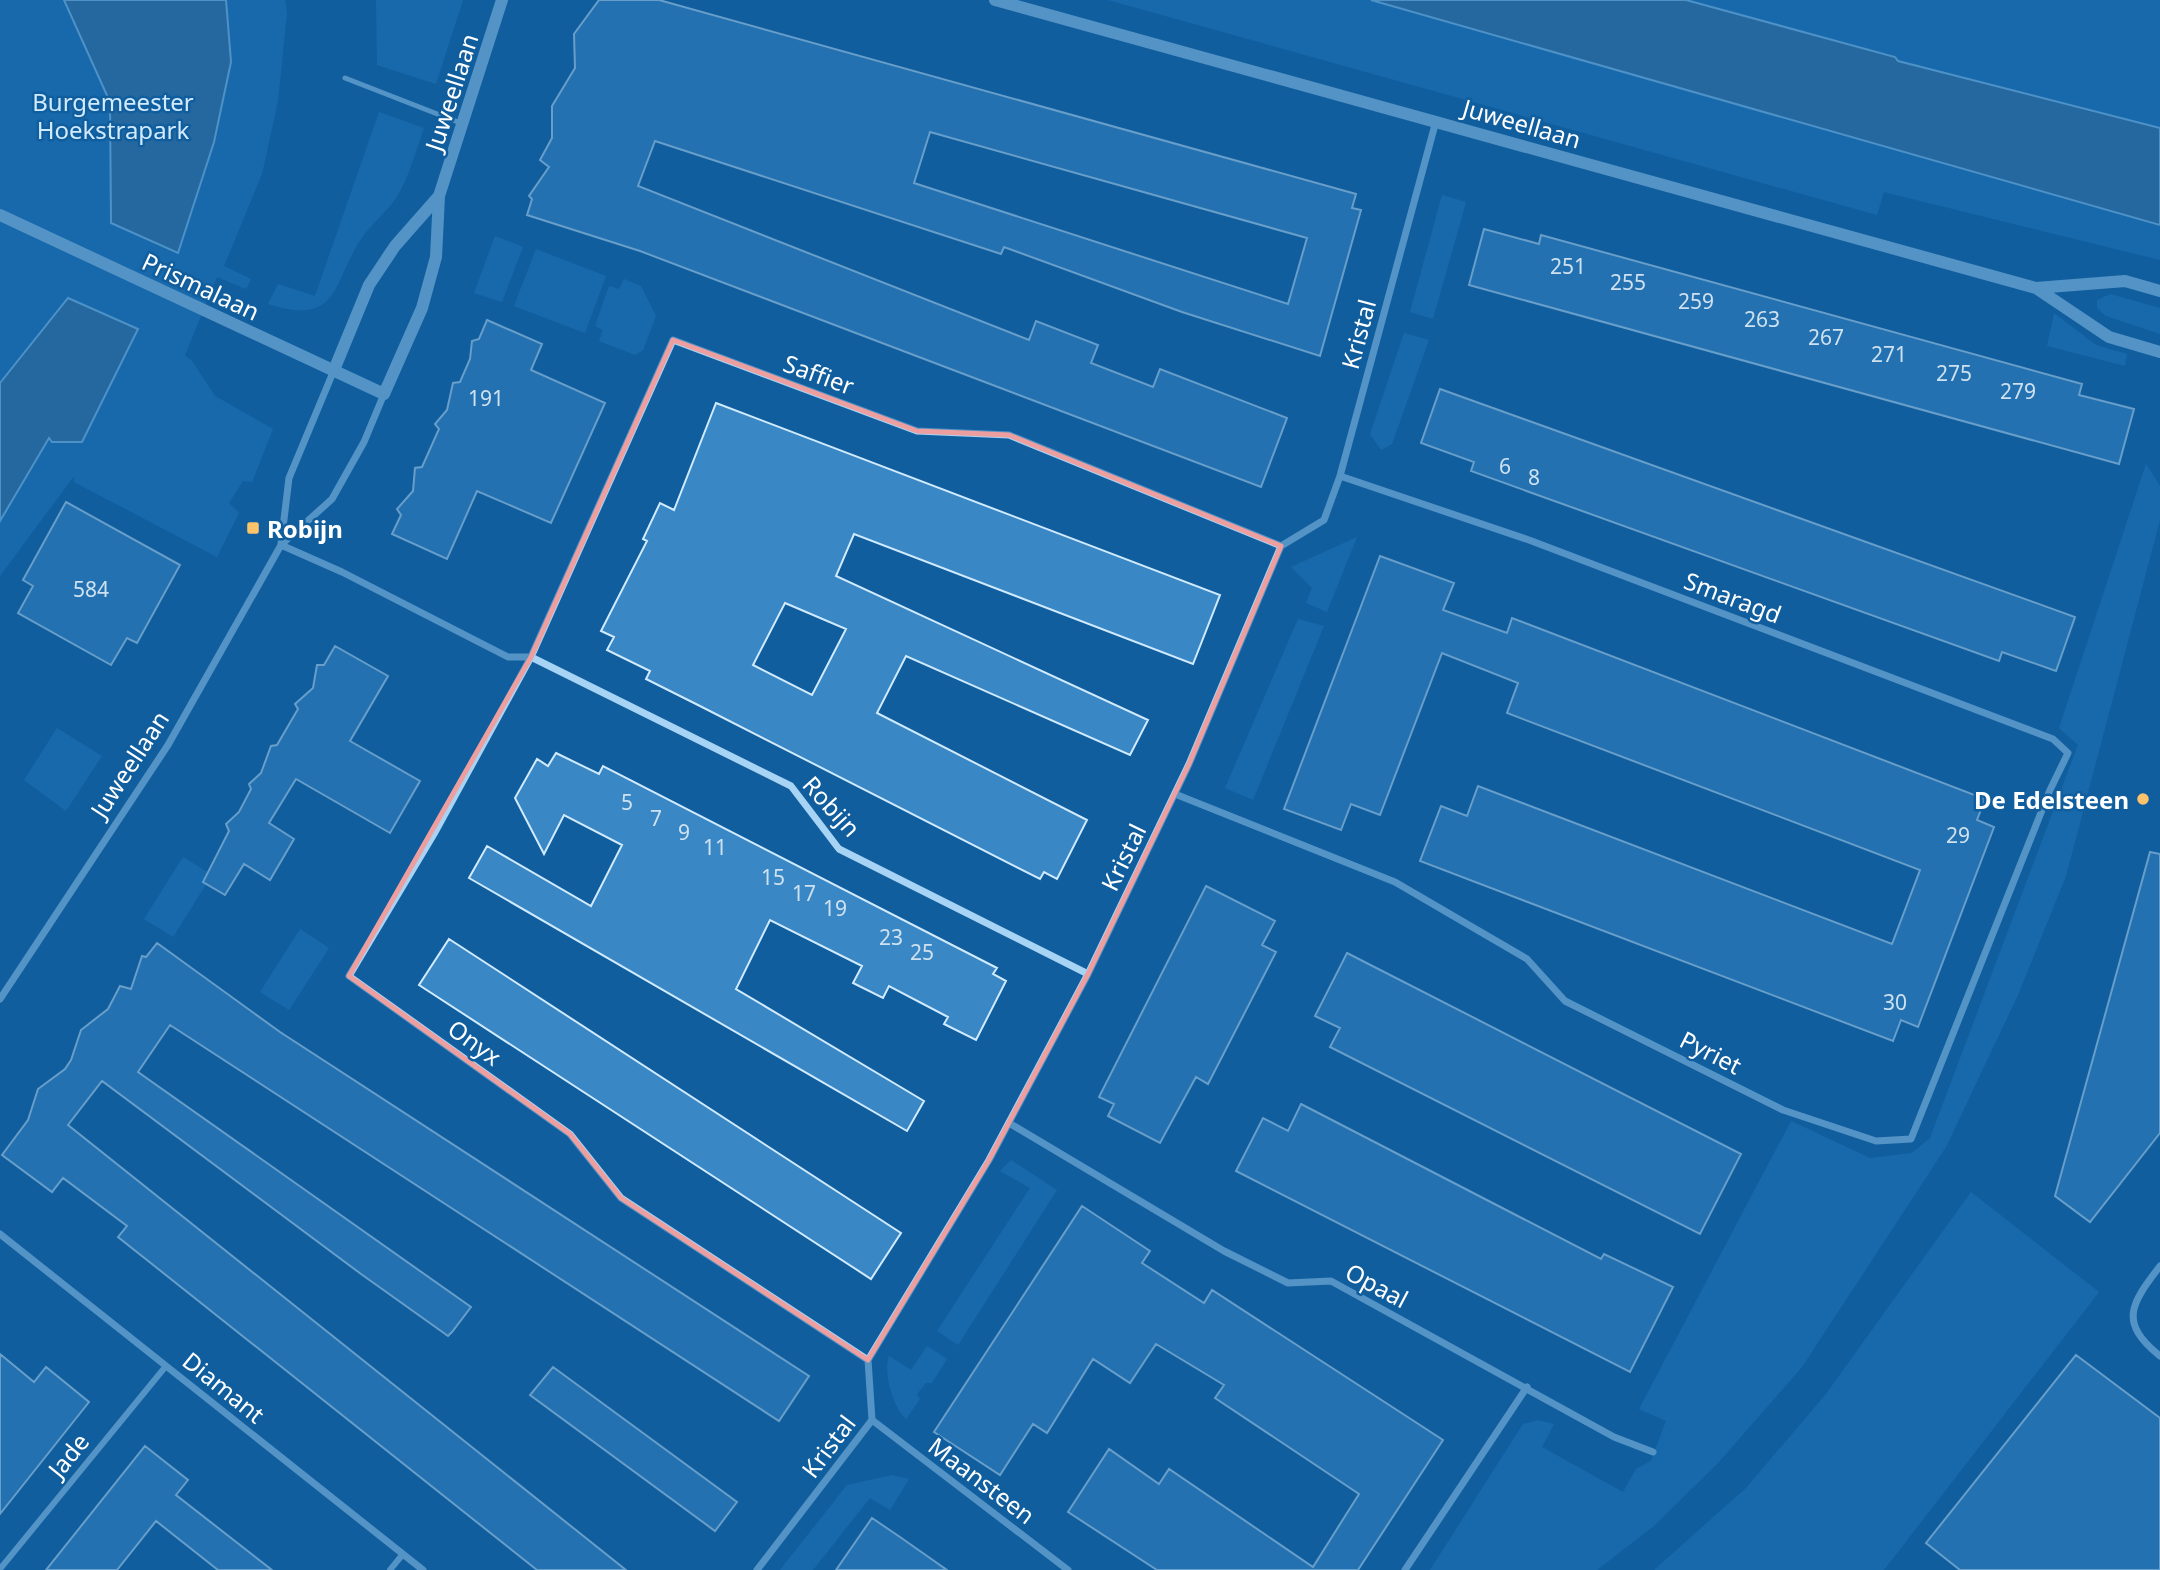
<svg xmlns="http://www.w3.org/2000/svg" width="2160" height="1570" font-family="'Noto Sans',sans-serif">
	<rect width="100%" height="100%" fill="#115e9e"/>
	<path fill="#2077bc" d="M0,0H285L287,13L278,101L262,174L224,266L251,279L246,289L217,277L185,355L192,361L215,396L273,429L252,482L243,481L229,503L239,513L217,557L74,482V476L0,576Z
		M376,0H463L436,84L377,65Z
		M1108,0H1371L2160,225V260L1884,192L1877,215Z
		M1686,0H2160V128L1898,61L1895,57Z
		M379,112L424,128C416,150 409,178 396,198C386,213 371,224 361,239C332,283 340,327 268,304L278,284L315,296Z
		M1442,195L1466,202L1433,319L1410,312Z
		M495,236L523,247L502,302L474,293Z
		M536,249L606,276L585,333L514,306Z
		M624,279L641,286L656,316L643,350L635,355L599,341L603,330L595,326L609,286L619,289Z
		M2110,294L2160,308V334L2106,316L2097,308V300Z
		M2054,313L2096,345L2127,354L2125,366L2047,346Z
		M1404,333L1429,340L1392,444L1381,450L1370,434Z
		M2146,464L2160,486V520L2066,876L2018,995L1946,1147L1802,1367L1718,1463L1655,1525L1597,1570H1430L1523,1424L1538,1420L1554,1424L1542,1447L1623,1492L1636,1469L1651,1461L1666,1421L1639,1409L1791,1121L1870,1158L1912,1153L1930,1138L2078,745L2059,728Z
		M1357,537L1327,612L1306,603L1312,588L1291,567Z
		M1298,619L1324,626L1253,800L1225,788Z
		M57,728L102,756L66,811L24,780Z
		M183,857L212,875L173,937L144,919Z
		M300,929L329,948L289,1010L260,992Z
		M1011,1160L1057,1190L958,1345L937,1331L1030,1188L1000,1171Z
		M1971,1192L2099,1292L1884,1570H1654L1746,1488L1826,1394Z
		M927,1346L947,1359L932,1383H926L917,1394L920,1399L906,1419C893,1407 883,1373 889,1356L911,1370Z
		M892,1475L909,1479L890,1510L870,1498L813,1570H780L847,1485Z"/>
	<path fill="#3d73a1" stroke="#99cff8" stroke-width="2" d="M64,0H226L231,62L214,142L178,253L111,223L110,102Z
		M1371,0H1686L1895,57L1898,61L2160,128V225Z
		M68,298L138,329L82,442H52L49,438L0,521V383Z"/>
	<path fill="#3a87c5" stroke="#d0eafe" stroke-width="2" fill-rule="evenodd" d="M599,0H659L1356,194L1352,208L1361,210L1320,356L1182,312L1004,247L1001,254L655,141L638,186L1029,340L1036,321L1098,345L1091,363L1153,387L1160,369L1287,418L1261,487L640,251L527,215L532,199L529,196L549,167L540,160L552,138V106L575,68L574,34ZM930,132L1307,238L1288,304L914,183Z
		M1484,229L1539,244L1541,235L2082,384L2079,395L2134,409L2119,464L1469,285Z
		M487,320L542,344L531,370L605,403L551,523L477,491L447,559L392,534L401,515L397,509L413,491L415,468L422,467L439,429L435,424L447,410L453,383L460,382L470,359L472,341L479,339Z
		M1440,389L2075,617L2056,671L2002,652L1999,661L1471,471L1474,462L1421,443Z
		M716,403L1220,595L1193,664L854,534L836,576L1148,720L1130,755L906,656L877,713L1087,820L1057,879L1044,872L1040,879L698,705L646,679L650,671L607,650L614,637L601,631L647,541L643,539L660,503L674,510ZM785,603L846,629L812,695L753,665Z
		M66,502L180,565L137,643L127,638L111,665L18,613L33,586L23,580Z
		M1380,556L1454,583L1443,610L1507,633L1512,618L1985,799L1977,820L1994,827L1918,1027L1901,1020L1893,1041L1420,861L1441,806L1467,816L1478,786L1892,944L1920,870L1507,713L1518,683L1442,653L1380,815L1351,804L1341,830L1284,809Z
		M335,646L388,676L350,741L420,781L390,833L296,779L269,823L294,839L270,880L244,864L225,895L203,882L229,831L226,824L239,812L251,789L249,784L261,773L271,746L277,745L298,709L295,704L313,688L317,665H324Z
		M556,753L599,774L603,766L997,968L993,974L1006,981L976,1040L944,1024L948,1017L889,986L883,998L853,983L862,966L770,920L736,989L924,1101L907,1131L469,878L487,846L591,906L622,845L564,815L544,854L515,798L537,759L548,766Z
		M2150,852L2160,854V1133L2090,1222L2055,1196Z
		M1206,886L1275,921L1262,945L1276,952L1208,1084L1196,1077L1160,1143L1108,1116L1114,1104L1099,1097Z
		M449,939L901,1233L871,1279L419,985Z
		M157,943L280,1032L809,1376L779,1421L170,1025L138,1072L471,1307L452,1332L448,1336L361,1274L102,1081L68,1125L626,1570H537L118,1237L127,1226L63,1178L52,1192L2,1155L28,1120L38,1089L65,1069L71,1060L81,1030L108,1009L120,986L131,989L142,956L146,957Z
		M1347,953L1741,1154L1700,1234L1330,1047L1340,1028L1315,1016Z
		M1301,1104L1601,1259L1604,1254L1673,1287L1630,1372L1236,1171L1263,1118L1288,1131Z
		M1082,1206L1150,1251L1142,1263L1204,1303L1212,1290L1443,1440L1358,1570H1157L1068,1512L1109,1449L1159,1484L1169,1469L1313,1567L1359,1494L1215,1398L1224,1385L1156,1344L1130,1383L1093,1359L1047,1433L1033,1424L1000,1475L934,1432Z
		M0,1354L34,1382L46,1367L89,1402L0,1514Z
		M2076,1355L2160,1418V1570H1960L1926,1543Z
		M553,1367L737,1502L715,1531L530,1395Z
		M145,1446L188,1480L176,1495L272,1570H218L156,1521L117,1570H46Z
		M872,1518L900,1537L947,1570H836Z"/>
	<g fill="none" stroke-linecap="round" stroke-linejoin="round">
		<path stroke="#a7d3f5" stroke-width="5" d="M345,78L463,124"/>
		<path stroke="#a7d3f5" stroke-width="6" d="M0,1569L166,1366
			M390,1570L403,1554"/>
		<path stroke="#a7d3f5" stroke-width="7" d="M281,544L289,478L334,370
			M281,545L342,572L508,657H531L791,786L839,849L1088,974
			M1175,794L1395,882L1527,959L1565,1001L1783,1110L1876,1141L1911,1139L2050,790L2068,753L2053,739L1529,540L1340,476
			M0,999L168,745L281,545L332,499L364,442L384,394
			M1009,1123L1224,1251L1288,1283L1331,1281L1614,1437L1653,1452
			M0,1234L423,1570
			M2160,1266C2131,1304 2118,1322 2160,1356
			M868,1360L621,1198L570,1134L349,976L434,834L531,657L673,340L917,431L1009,435L1281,546
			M872,1420L1068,1570
			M757,1570L872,1420L868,1360L989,1160L1088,974L1189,764L1281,546L1324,520L1340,476L1436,121
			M1405,1570L1527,1387"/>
		<path stroke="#a7d3f5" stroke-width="12" d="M995,0L2036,288L2109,337L2160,352
			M0,215L384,394L422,308L436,257L439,196L502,0
			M2036,288L2125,281L2160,291
			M334,370L369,285L395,246L439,196"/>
	</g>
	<path d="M0 0H2160V1570H0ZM673,340L917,431L1009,435L1281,546L1189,764L1088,974L989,1160L868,1360L621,1198L570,1134L349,976L531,657Z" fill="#115e9e" fill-opacity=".55" fill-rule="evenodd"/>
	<path fill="none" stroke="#ed9e9e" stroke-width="5" stroke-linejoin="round" d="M673,340L917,431L1009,435L1281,546L1189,764L1088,974L989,1160L868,1360L621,1198L570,1134L349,976L531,657Z"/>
	<g fill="#ffc46b" stroke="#115e9e" stroke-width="2.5">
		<rect x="246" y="521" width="14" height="14" rx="3.5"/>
		<circle cx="2143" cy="799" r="7"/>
	</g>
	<g text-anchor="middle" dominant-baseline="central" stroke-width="5" stroke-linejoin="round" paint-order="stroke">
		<g font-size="21" fill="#cee1f0">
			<text x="1568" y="266">251</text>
			<text x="1628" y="282">255</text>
			<text x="1696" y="301">259</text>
			<text x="1762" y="319">263</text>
			<text x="1826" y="337">267</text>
			<text x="1889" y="354">271</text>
			<text x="1954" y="373">275</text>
			<text x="2018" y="391">279</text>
			<text x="486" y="398">191</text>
			<text x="1505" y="466">6</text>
			<text x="1534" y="477">8</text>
			<text x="91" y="589">584</text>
			<text x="627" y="802">5</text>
			<text x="656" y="818">7</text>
			<text x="684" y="832">9</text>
			<text x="1958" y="835">29</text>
			<text x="715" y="847">11</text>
			<text x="773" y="877">15</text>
			<text x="804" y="893">17</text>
			<text x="835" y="908">19</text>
			<text x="891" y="937">23</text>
			<text x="922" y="952">25</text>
			<text x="1895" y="1002">30</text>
		</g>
		<g font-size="24" fill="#fff" stroke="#115e9e">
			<text transform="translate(451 92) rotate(-72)">Juweellaan</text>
			<text transform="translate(1522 123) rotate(16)">Juweellaan</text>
			<text transform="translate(201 286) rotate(25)">Prismalaan</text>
			<text transform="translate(1358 334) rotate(-75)">Kristal</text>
			<text transform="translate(819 374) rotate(20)">Saffier</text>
			<text transform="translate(1733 597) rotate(21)">Smaragd</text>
			<text transform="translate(129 764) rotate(-57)">Juweellaan</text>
			<text transform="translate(832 806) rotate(48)">Robijn</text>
			<text transform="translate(1123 857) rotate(-64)">Kristal</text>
			<text transform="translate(475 1042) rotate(36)">Onyx</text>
			<text transform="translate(1711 1052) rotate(27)">Pyriet</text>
			<text transform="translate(1377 1285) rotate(28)">Opaal</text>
			<text transform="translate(224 1387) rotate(39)">Diamant</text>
			<text transform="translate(828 1446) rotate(-53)">Kristal</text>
			<text transform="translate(68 1455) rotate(-51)">Jade</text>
			<text transform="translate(982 1480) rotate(37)">Maansteen</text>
		</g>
		<g font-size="24" fill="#d0eafe" stroke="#115e9e">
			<text x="113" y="101">Burgemeester<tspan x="113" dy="28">Hoekstrapark</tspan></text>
		</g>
		<g font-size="24" font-weight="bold" fill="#fff" stroke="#115e9e" text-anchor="start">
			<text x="267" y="528">Robijn</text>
			<text x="2129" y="799" text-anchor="end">De Edelsteen</text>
		</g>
	</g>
</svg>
